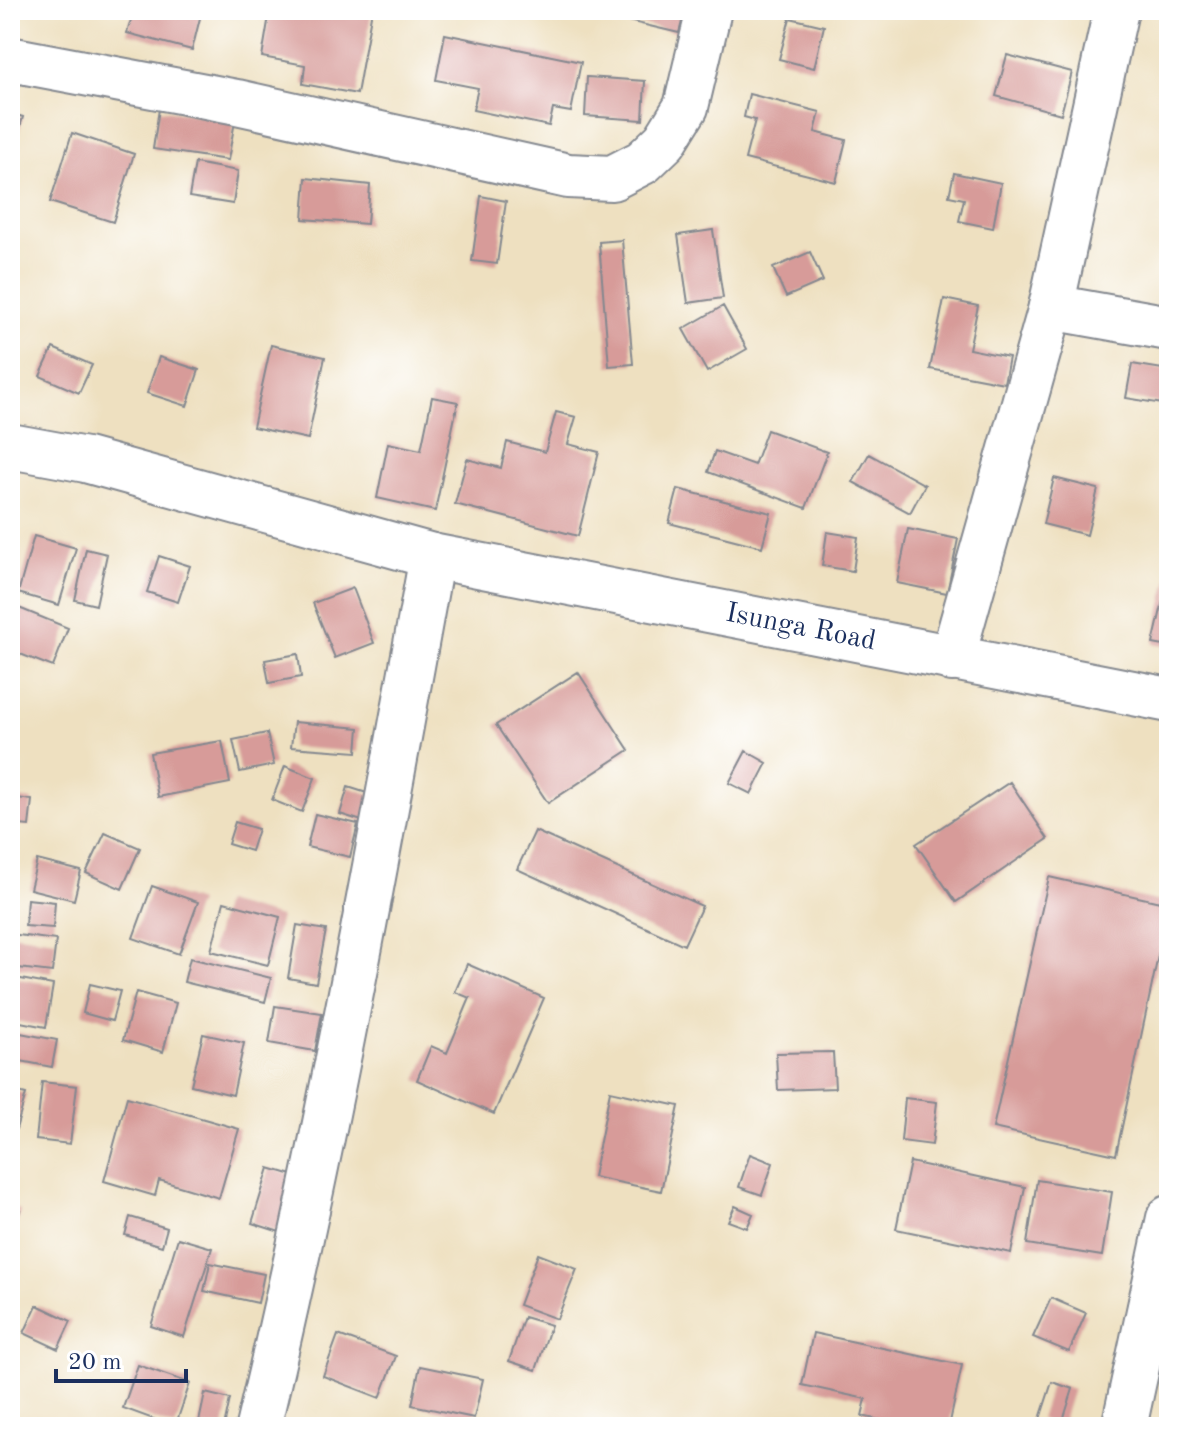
<svg xmlns="http://www.w3.org/2000/svg" width="1179" height="1437" font-family="'Old Standard TT',serif">
	<rect width="100%" height="100%" fill="#fff"/>
	<filter id="ink" filterUnits="userSpaceOnUse"><feTurbulence type="fractalNoise" baseFrequency=".0125" numOctaves="2"/><feDisplacementMap in="SourceGraphic" scale="16" xChannelSelector="R" yChannelSelector="G"/><feConvolveMatrix kernelMatrix="1 2 1 2 8 2 1 2 1" color-interpolation-filters="sRGB"/></filter>
	<filter id="wash" filterUnits="userSpaceOnUse"><feTurbulence type="fractalNoise" baseFrequency=".006" numOctaves="4" result="noise"/><feDisplacementMap in="SourceGraphic" scale="32" xChannelSelector="R" yChannelSelector="G"/><feGaussianBlur stdDeviation="1.8" result="paint"/><feColorMatrix in="noise" values="0 0 0 0 0 0 0 0 0 0 0 0 0 0 0 0 0 1.4 0 .05"/><feComposite in="paint" operator="in"/></filter>
	<g filter="url(#wash)">
		<rect width="100%" height="100%" fill="#eee0c0"/>
		<g id="blocks">
			<path fill="#d79b99" d="M134,10H202L192,50L127,33Z
				M270,10H372L357,94L303,84L305,65L262,57Z
				M626,10H685L679,33L624,20Z
				M790,18L824,26L814,68L779,59Z
				M445,34L581,62L571,112L553,109L549,126L473,110L478,88L436,80Z
				M1007,55L1072,72L1061,114L996,96Z
				M587,77L645,81L643,120L585,116Z
				M749,94L820,112L815,132L846,140L836,182L745,159L755,120L744,117Z
				M159,109L235,121L228,160L153,149Z
				M10,113L23,117L11,158H10Z
				M72,133L134,154L113,222L50,202Z
				M195,163L238,171L233,204L189,197Z
				M954,173L1001,183L993,228L959,221L964,199L949,196Z
				M306,178L370,185L367,224L303,219Z
				M481,196L506,201L497,264L472,261Z
				M713,230L723,298L688,303L678,235Z
				M622,240L633,364L609,366L599,242Z
				M810,252L823,281L786,297L773,268Z
				M944,299L978,306L969,349L1009,357L1004,383L930,369Z
				M723,306L747,349L707,372L683,329Z
				M271,345L325,357L308,439L253,427Z
				M53,348L92,365L79,393L40,376Z
				M159,357L199,370L187,406L147,393Z
				M1132,364L1169,370V405L1126,398Z
				M432,397L458,402L435,511L377,498L388,443L421,450Z
				M556,412L576,417L568,444L599,452L578,536L455,504L467,459L501,468L507,442L545,452Z
				M767,430L827,452L806,508L708,472L715,451L754,465Z
				M869,454L925,485L910,513L853,482Z
				M1054,478L1098,489L1087,535L1043,524Z
				M678,489L771,513L762,547L669,523Z
				M908,529L958,539L947,593L897,583Z
				M827,532L858,537L853,571L822,566Z
				M34,536L76,548L59,605L18,593Z
				M86,549L107,554L96,605L75,600Z
				M159,556L190,566L178,602L147,592Z
				M1169,575V647L1153,644Z
				M353,588L374,643L335,658L313,603Z
				M14,606L68,628L53,667L10,650V616Z
				M298,654L301,677L269,683L265,660Z
				M578,672L629,750L548,803L496,725Z
				M294,722L359,728L357,752L291,747Z
				M267,733L274,765L240,772L233,740Z
				M222,741L230,783L158,797L150,753Z
				M746,751L767,763L751,794L729,783Z
				M285,766L315,778L302,812L272,800Z
				M1010,782L1048,839L956,902L916,844Z
				M348,787L373,795L365,822L340,814Z
				M10,797L32,800L29,826L10,824Z
				M315,814L358,824L350,857L307,847Z
				M235,822L258,829L251,851L228,844Z
				M535,831L702,906L684,945L517,869Z
				M105,833L140,848L122,889L86,873Z
				M37,860L81,871L74,900L30,889Z
				M1049,877L1169,904L1116,1155L993,1128Z
				M152,886L198,902L179,954L133,938Z
				M27,899L55,902L53,928L25,926Z
				M224,902L280,917L268,965L211,951Z
				M297,925L326,930L316,983L288,978Z
				M10,934L56,940L52,972L10,967Z
				M190,958L271,978L265,1002L184,982Z
				M467,964L544,998L494,1114L417,1080L431,1046L447,1053L470,998L455,992Z
				M10,977L53,985L46,1027L10,1020Z
				M90,984L120,991L112,1021L83,1013Z
				M136,992L176,1003L163,1052L123,1040Z
				M275,1006L322,1013L315,1051L269,1043Z
				M10,1031L57,1040L52,1067L10,1059Z
				M203,1034L244,1043L233,1095L191,1085Z
				M833,1052L835,1088L778,1090L776,1053Z
				M42,1082L77,1086L70,1144L36,1140Z
				M10,1090L26,1094L16,1129L10,1127Z
				M610,1091L679,1106L661,1191L593,1177Z
				M127,1097L239,1129L219,1198L159,1180L155,1196L104,1181Z
				M905,1098L937,1102L932,1145L901,1141Z
				M750,1154L773,1163L762,1195L739,1187Z
				M910,1162L1025,1187L1011,1253L896,1229Z
				M269,1168L309,1180L292,1236L252,1223Z
				M1037,1180L1112,1192L1102,1256L1027,1244Z
				M735,1206L753,1214L747,1228L728,1221Z
				M10,1207L20,1210L11,1247H10Z
				M130,1217L167,1228L162,1246L125,1235Z
				M178,1238L212,1248L184,1337L151,1326Z
				M538,1254L577,1269L557,1319L519,1305Z
				M210,1263L264,1274L258,1303L204,1291Z
				M1051,1298L1086,1313L1069,1352L1033,1337Z
				M37,1305L71,1321L58,1349L24,1333Z
				M524,1317L551,1325L536,1370L509,1361Z
				M813,1333L962,1365L949,1427H910L862,1416L866,1399L802,1385Z
				M338,1335L396,1356L380,1398L323,1376Z
				M138,1365L190,1383L175,1427L123,1408Z
				M420,1366L483,1379L474,1418L412,1405Z
				M1052,1382L1073,1389L1061,1427L1040,1419Z
				M205,1393L230,1399L224,1427H198Z"/>
		</g>
	</g>
	<g filter="url(#ink)">
		<use href="#blocks" fill-opacity="0" stroke="#84888f" stroke-width="2"/>
		<g fill="none" stroke-linecap="round" stroke-linejoin="round">
			<g stroke="#84888f" stroke-width="48">
				<g id="minor">
					<path d="M10,59L237,102L568,176L612,178L643,162L665,141L686,107L709,10"/>
					<path d="M1051,307L1169,328"/>
					<path id="s1" d="M10,446L86,460L432,556L1169,700"/>
					<path d="M952,659L1051,307L1116,10"/>
					<path d="M258,1427C327,1139 379,848 432,556"/>
					<path d="M1124,1427L1169,1218"/>
				</g>
			</g>
			<use href="#minor" stroke="#fff" stroke-width="44"/>
		</g>
	</g>
	<g text-anchor="middle" dominant-baseline="central" stroke-width="6" stroke-linejoin="round" paint-order="stroke">
		<g font-size="28" fill="#1b2f5e" stroke="#fff">
			<text stroke="none"><textPath href="#s1" startOffset="812">Isunga Road</textPath></text>
		</g>
	</g>
	<rect width="1179" height="1437" fill="none" stroke="#fff" stroke-width="40"/>
	<path d="M56 1369v12h130v-12" fill="none" stroke="#1b2f5e" stroke-width="4"/>
	<text x="68" y="1369" font-size="24" fill="#1b2f5e" stroke="#ffffff" stroke-width="6" paint-order="stroke">20 m</text>
</svg>
